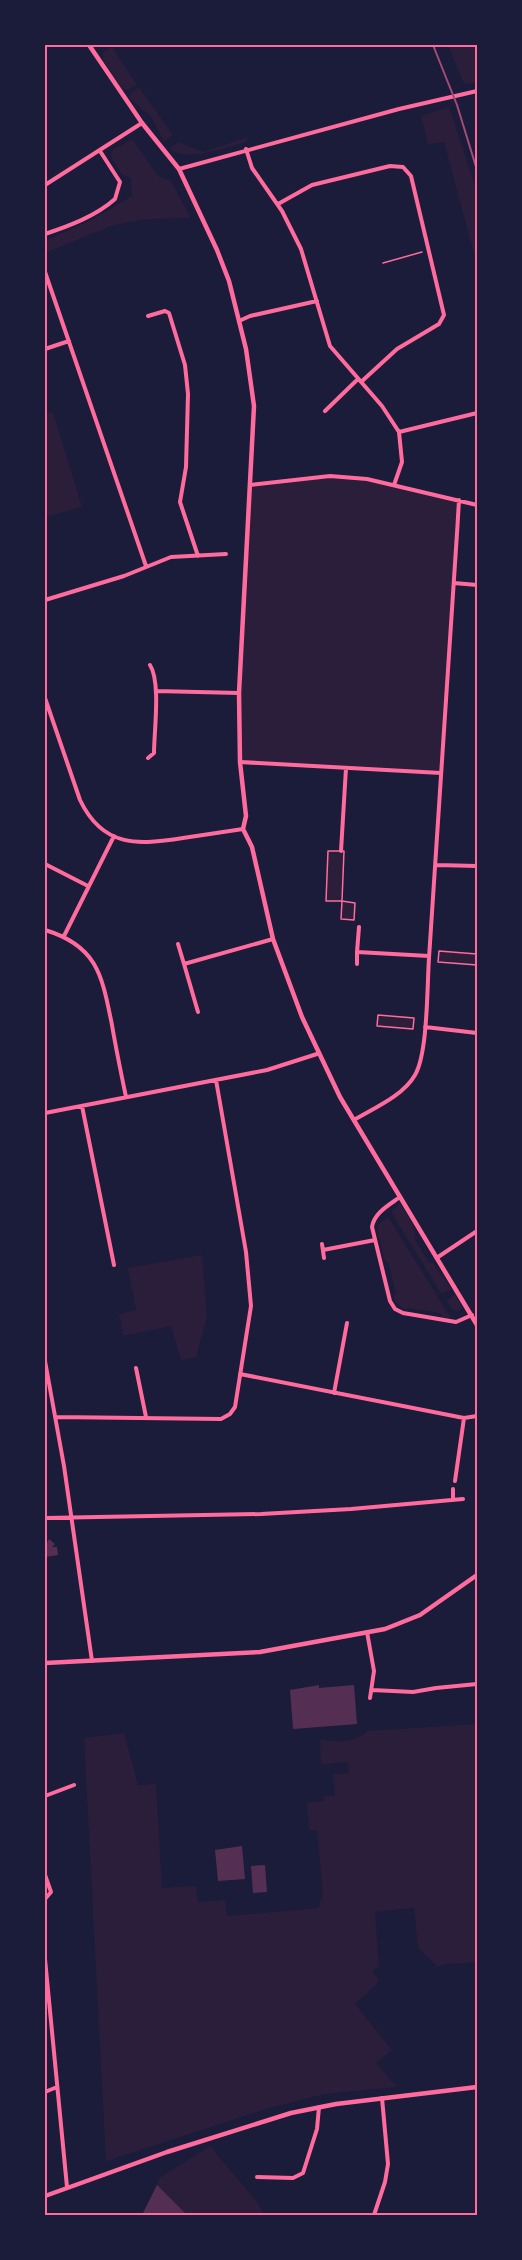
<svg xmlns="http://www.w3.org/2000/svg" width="522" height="2260" font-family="'Noto Sans',sans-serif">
	<rect width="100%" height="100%" fill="#1b1b3a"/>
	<path fill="#2a1e3b" d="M448,45H477V83L464,84Z
		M112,47L137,85L127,90L121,88L103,59V53Z
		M139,87L173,135L164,141L151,117L129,98L131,93Z
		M449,107L477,192V253L474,254L444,142L428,144L421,116Z
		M248,137L246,142C231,146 187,162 174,151L173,152L170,148L178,142L203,152Z
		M132,139L159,177L170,180L191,218L145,219L111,226L45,253V243L47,240L93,219L132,196L131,178L122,175L110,155L113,150Z
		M53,412L82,507L45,517V414Z
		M330,476L367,479L459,500L441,773L240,762L239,693L249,485Z
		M328,851H344L342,901L355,903L354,920L341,919L342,901H326Z
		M439,951L477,954V965L438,962Z
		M378,1015L414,1018L413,1029L377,1026Z
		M400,1203L412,1223L416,1237L414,1238L429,1263H433L452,1290L441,1293L391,1212Z
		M388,1217L451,1318L442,1317L440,1313L408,1308L406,1310L396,1303L393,1295L396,1293L388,1263L384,1260L377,1228L379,1224Z
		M202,1255L207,1317L196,1357L181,1360L171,1326L123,1336L119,1314L136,1310L128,1268Z
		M455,1294L462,1307L459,1311L452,1310L447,1301Z
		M477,1724V1962L446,1964L438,1967L418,1948L414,1908L375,1912L379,1966L372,1972L378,1979L377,1984L355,2004L392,2050L376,2063L397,2087L325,2094L269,2108L106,2161L84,1738L124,1733L138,1785L156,1784L162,1888L196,1886L198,1902L225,1900L227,1916L318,1908L323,1894L317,1830H309L307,1803L324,1801V1796H335L333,1774L349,1773L348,1762L321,1764L320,1739C336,1743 355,1743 367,1731Z
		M210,2146L258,2203L264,2215H187L157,2185L158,2179Z"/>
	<path fill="#542f53" d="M49,1539L55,1544L52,1547H57L58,1555L45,1557V1541L47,1543Z
		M319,1685V1688L354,1685L357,1724L293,1729L290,1690Z
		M242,1846L245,1879L218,1881L215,1850Z
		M265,1865L267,1892L253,1893L251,1866Z
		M157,2185L187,2215H142Z"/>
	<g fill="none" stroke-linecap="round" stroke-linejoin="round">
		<path stroke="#ff6b9d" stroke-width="1.5" d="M383,263L422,252
			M328,851H344L342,901H326Z
			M342,901L355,903L354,920L341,919Z
			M477,954L439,951L438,962L477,965
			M378,1015L414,1018L413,1029L377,1026Z"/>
		<path stroke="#ff6b9d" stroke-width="4" d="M246,149L252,168L282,211L301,249L330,346L382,406L399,432L402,462L394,485
			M179,169L399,109L477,91
			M45,185L142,123
			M278,204L312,185L390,166L403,167L411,176L444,315L439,324L397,349L361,382
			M45,234C69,226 96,216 115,199L120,182L100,151
			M45,272L146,566
			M148,316L165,311L169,313L185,365L188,394L186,467L180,502L198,556
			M239,321L250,316L317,301
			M45,349L69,341
			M325,411L358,379
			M399,432L477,413
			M250,485L330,476L367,479L477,505
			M454,583L477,585
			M45,600L124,576L171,557L226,554
			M156,691L239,693
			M45,698L80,800C103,848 138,845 183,838C203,835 223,832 243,829
			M148,758L154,753C154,732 161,682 150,665
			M240,762L441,773
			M341,851L346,768
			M45,864L88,886
			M437,865L477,866
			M359,927L357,952L429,956
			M45,930C98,946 102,976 112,1025C116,1049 121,1073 126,1097
			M64,936L114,836
			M178,944L184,964
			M357,964V952
			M198,1012L184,964L273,939
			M425,1027L477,1033
			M82,1106L114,1265
			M45,1113L267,1070L317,1054
			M354,1120C374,1108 403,1096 415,1075C428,1053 427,986 429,958C440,806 450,653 459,500
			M400,1197C389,1205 374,1213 372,1227L390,1301L395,1309L403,1313L456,1322L472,1315
			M322,1244L324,1258
			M323,1250L375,1240
			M438,1257L477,1231
			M45,1361L64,1466L92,1661
			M136,1368L146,1417
			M240,1374L464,1418L477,1416
			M334,1393L347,1323
			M56,1417L221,1419L230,1414L235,1407L251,1306L246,1252L216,1080
			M455,1481L464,1418
			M453,1500V1489
			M45,1518L261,1514L351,1509L463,1499
			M367,1632L374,1671L370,1698
			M372,1690L413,1692L436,1688L477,1684
			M45,1796L74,1785
			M45,1875L51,1892L45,1899
			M45,1959L67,2187
			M45,2092L57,2087
			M257,2177L293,2178L303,2173L317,2129L319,2107
			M374,2215L385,2182L388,2164L382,2098"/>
		<path stroke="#ff6b9d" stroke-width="4.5" d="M89,45L142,123L179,169L217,250L229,281L246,349L254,406L239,693L240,762L246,816L243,829L252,847L273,939L302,1017L340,1097L477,1325
			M45,1663L260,1652L385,1629L420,1615L477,1575
			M45,2196L167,2152L291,2113L336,2104L477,2087"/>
		<path stroke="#a44b75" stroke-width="2" d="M433,45L457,105L477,170"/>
	</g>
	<rect width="522" height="2260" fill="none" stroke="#1b1b3a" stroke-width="93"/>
	<rect x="46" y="46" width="430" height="2168" fill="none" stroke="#ff6b9d" stroke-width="2"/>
</svg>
